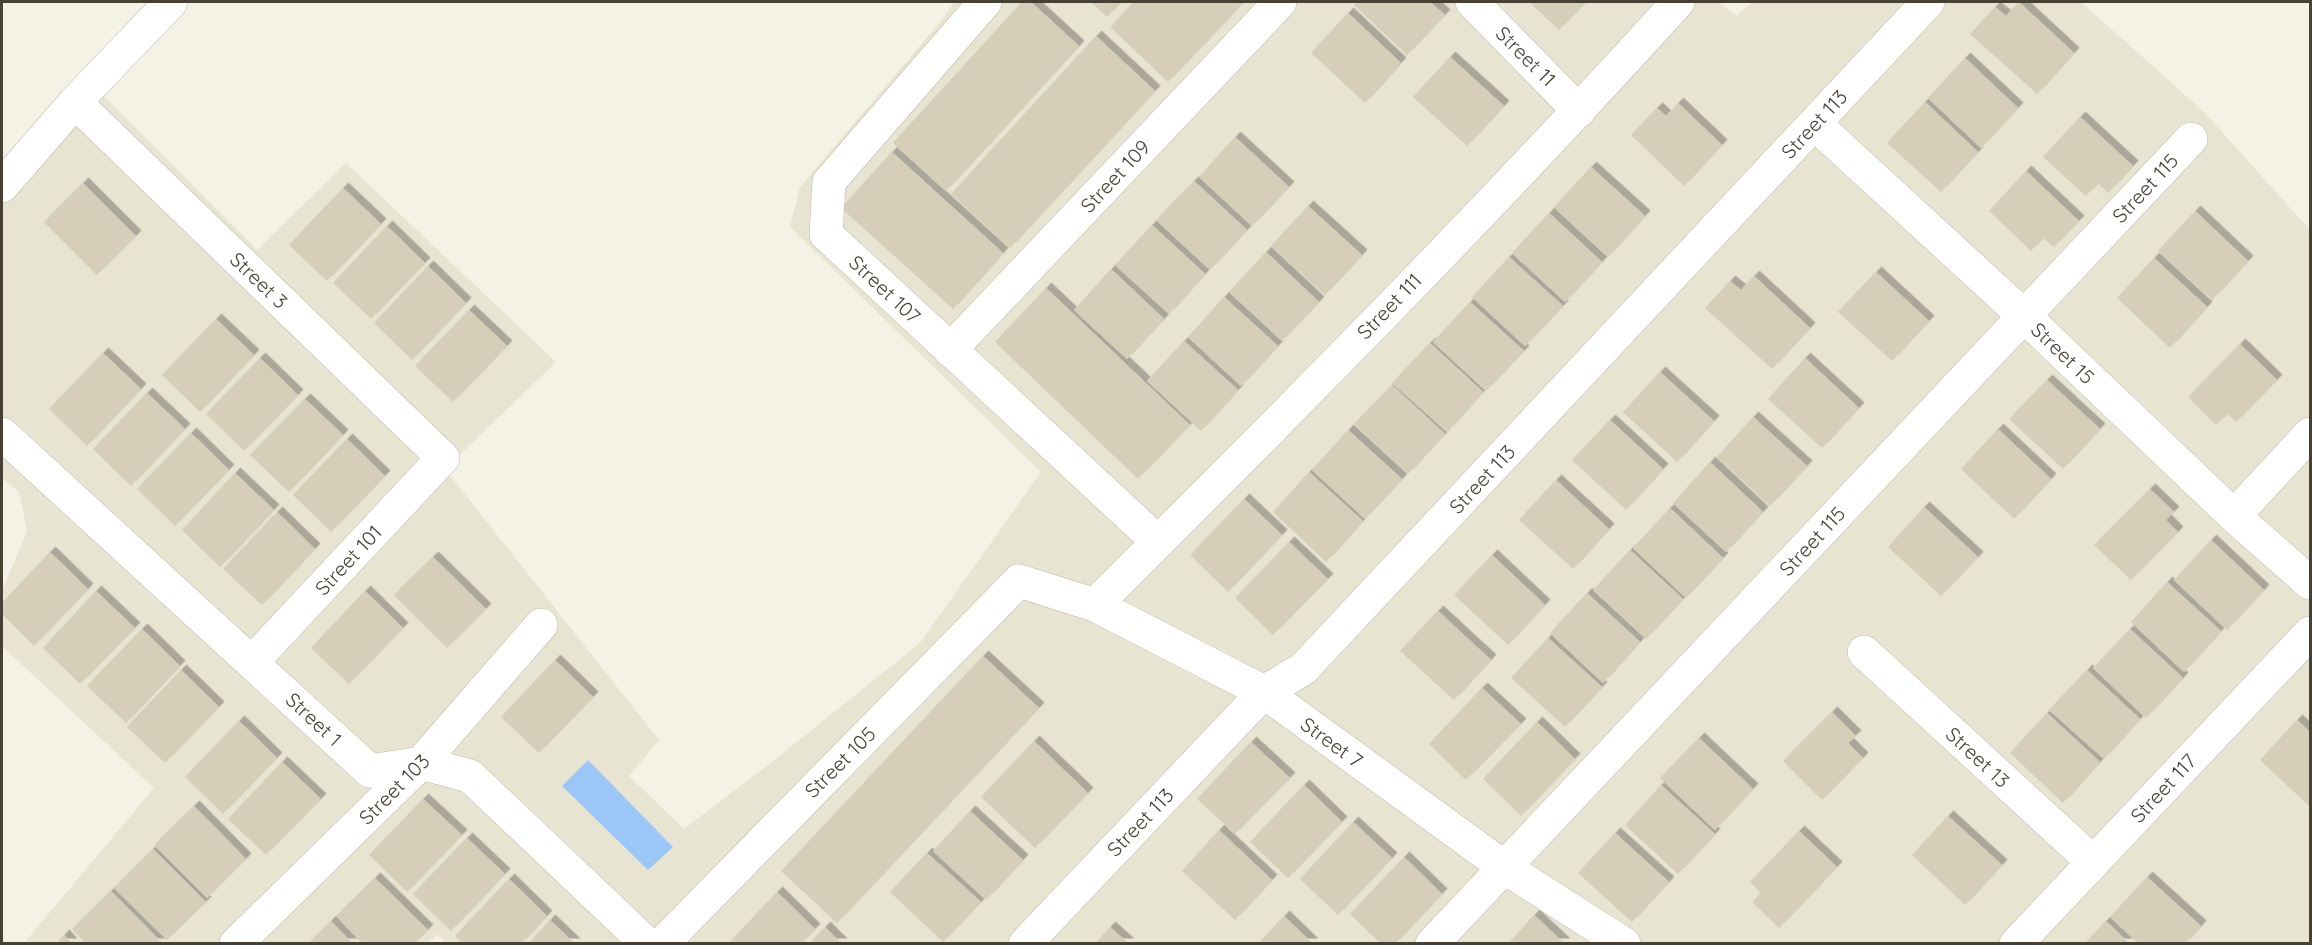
<svg xmlns="http://www.w3.org/2000/svg" width="2312" height="945" font-family="Quicksand,sans-serif">
	<defs>
		<filter id="shadow"><feDropShadow dx="5.5" dy="-5.5" stdDeviation="0" flood-color="#0004"/></filter>
	</defs>
	<rect width="100%" height="100%" fill="#f4f1e5"/>
	<path fill="#e8e4d2" d="M954,2H1718L1737,16L1752,2H2081L2204,112L2310,230V943L447,944L437,934L427,944L24,943L154,788L2,646V591L27,531L19,492L2,478V199L96,88L257,250L346,163L556,362L445,469L659,740L629,776L684,829L767,766L920,643L1041,472L790,227L800,187L941,21Z"/>
	<path fill="#9bc7f6" d="M588,760L673,847L648,870L562,786Z"/>
	<path fill="#d6ceb9" filter="url(#shadow)" d="M1022,2H1031L1079,46L946,191L893,143Z
		M1091,2H1121L1107,17Z
		M1134,2H1244L1168,82L1110,27Z
		M1358,2H1430L1445,15L1407,55L1354,5Z
		M1529,2H1586L1559,30Z
		M2019,2L2074,53L2037,94L1970,34L1995,7L2006,16Z
		M1348,13L1401,63L1365,103L1311,53Z
		M1096,36L1155,91L1010,248L951,194Z
		M1450,57L1504,106L1467,146L1413,97Z
		M1965,58L2018,108L1981,148L1928,98Z
		M1925,102L1978,152L1941,192L1887,143Z
		M1678,103L1722,145L1684,186L1631,135L1657,108L1666,116Z
		M2080,117L2133,166L2108,193L2098,183L2086,196L2043,157Z
		M1235,137L1289,187L1252,226L1199,177Z
		M892,152L1003,253L953,309L841,208Z
		M1591,167L1645,216L1608,257L1554,207Z
		M2026,171L2079,221L2054,247L2043,238L2031,251L1989,211Z
		M1194,181L1247,230L1210,270L1156,220Z
		M83,183L136,236L97,275L44,222Z
		M343,188L381,224L327,281L289,245Z
		M1308,206L1362,255L1325,295L1271,246Z
		M2195,211L2248,261L2212,300L2158,251Z
		M1549,213L1602,262L1565,302L1512,253Z
		M1152,225L1205,274L1169,314L1115,265Z
		M387,226L425,263L371,319L333,283Z
		M1266,252L1319,302L1282,341L1229,292Z
		M1509,257L1563,306L1525,346L1472,297Z
		M2154,258L2207,307L2170,348L2117,298Z
		M428,266L466,303L412,360L374,323Z
		M1111,269L1164,319L1127,359L1074,310Z
		M1876,272L1929,321L1892,361L1838,312Z
		M1754,276L1810,328L1772,369L1705,308L1730,281L1741,290Z
		M1046,288L1190,425L1138,479L995,342Z
		M1224,297L1278,346L1241,386L1188,337Z
		M1470,302L1524,351L1486,391L1433,342Z
		M469,310L507,346L453,402L415,366Z
		M216,319L254,355L200,412L162,375Z
		M1184,341L1238,390L1201,431L1147,381Z
		M1430,343L1483,392L1447,432L1392,383Z
		M2240,344L2277,380L2236,422L2227,414L2216,425L2188,397Z
		M103,353L141,389L87,446L49,409Z
		M260,358L298,395L244,451L206,414Z
		M1805,358L1859,408L1822,448L1768,399Z
		M1660,372L1714,421L1677,462L1623,412Z
		M2047,380L2100,429L2063,469L2009,419Z
		M1392,385L1445,434L1408,474L1354,424Z
		M147,393L185,429L131,486L93,449Z
		M305,399L343,435L289,492L250,455Z
		M1753,417L1807,466L1770,506L1717,457Z
		M1610,420L1663,469L1626,510L1572,460Z
		M1998,429L2051,479L2014,519L1961,469Z
		M1348,430L1402,479L1365,519L1312,470Z
		M191,433L229,470L175,526L137,489Z
		M347,439L385,476L331,532L293,495Z
		M1710,462L1763,512L1726,552L1673,503Z
		M1309,472L1363,521L1326,562L1273,512Z
		M235,473L274,510L220,567L182,530Z
		M1556,480L1609,529L1573,569L1519,520Z
		M2150,489L2174,512L2166,520L2178,532L2131,580L2094,545Z
		M1244,499L1282,535L1228,592L1190,555Z
		M1924,507L1978,557L1941,596L1888,547Z
		M1670,508L1723,558L1686,598L1633,548Z
		M277,512L315,549L262,605L223,569Z
		M2211,540L2264,590L2227,630L2174,580Z
		M1289,542L1328,579L1273,635L1235,598Z
		M1630,550L1683,599L1646,639L1593,590Z
		M50,552L88,589L34,646L2,614V603Z
		M1492,555L1545,605L1508,645L1454,595Z
		M433,557L486,609L447,648L394,595Z
		M2167,582L2221,631L2184,672L2131,622Z
		M96,591L135,628L80,684L43,648Z
		M365,591L403,628L349,684L311,648Z
		M1587,593L1640,642L1603,683L1550,633Z
		M1438,611L1491,660L1454,700L1400,651Z
		M142,629L180,666L126,723L87,686Z
		M2130,629L2183,678L2146,718L2093,668Z
		M1548,638L1602,687L1565,727L1511,678Z
		M983,656L1039,708L837,923L781,871Z
		M555,660L593,697L539,753L501,717Z
		M181,670L219,707L165,763L127,727Z
		M2087,670L2140,719L2104,759L2049,710Z
		M1482,688L1521,724L1466,780L1429,744Z
		M1832,712L1856,736L1848,743L1863,758L1822,800L1783,761Z
		M2047,713L2100,762L2063,803L2010,753Z
		M2297,720L2310,732V807L2260,760Z
		M239,721L277,758L223,814L185,777Z
		M1537,722L1575,759L1521,816L1483,779Z
		M1699,738L1753,789L1715,830L1660,778Z
		M1034,741L1088,793L1035,848L981,797Z
		M1251,742L1290,778L1235,834L1197,799Z
		M282,762L321,799L266,855L228,819Z
		M1304,785L1342,822L1288,878L1250,842Z
		M1661,785L1715,834L1678,874L1625,825Z
		M423,799L462,835L407,892L369,855Z
		M194,806L246,859L207,898L154,845Z
		M970,811L1023,860L986,900L933,851Z
		M1948,816L2002,865L1965,905L1912,855Z
		M1353,822L1392,858L1338,915L1300,879Z
		M1219,830L1272,880L1235,920L1182,871Z
		M1799,831L1837,867L1779,928L1752,902L1761,893L1750,882Z
		M1615,833L1669,882L1632,922L1578,873Z
		M467,838L505,874L451,931L413,894Z
		M153,849L206,902L167,940L114,888Z
		M927,853L981,902L943,942L890,892Z
		M1404,857L1442,894L1395,944H1381L1350,914Z
		M2147,877L2201,926L2185,944H2139L2110,917Z
		M375,878L428,930L414,944H363L336,916Z
		M509,879L547,916L521,944H463L455,936Z
		M111,891L163,944H86L72,929Z
		M777,892L815,929L801,944H728Z
		M1534,915L1565,944H1508Z
		M1284,916L1313,944H1258Z
		M550,920L575,944H528Z
		M331,921L353,944H308Z
		M2106,921L2130,944H2084Z
		M825,927L842,944H809Z
		M1110,927L1129,944H1095Z
		M64,935L72,944H56Z"/>
	<g fill="none" stroke-linecap="round" stroke-linejoin="round">
		<g stroke="#c0baa6" stroke-width="34">
			<path id="minor" d="M985,2L829,182L826,234L1158,542
				M1472,2L1579,111
				M75,102L443,458L252,662
				M1815,124L2024,316L2234,516L2310,583
				M2,186L75,102L171,2
				M950,350L1280,2
				M2,434L370,771L421,763L470,776L647,944
				M2234,516L2310,434
				M1095,605C1293,408 1490,209 1678,2
				M1864,652L2093,862
				M236,944L421,763L541,625
				M662,944L1019,581L1095,605L1264,692L1504,867L1624,944
				M1025,944L1264,692L1303,669L1928,2
				M1432,944L2191,139
				M2016,944L2310,633"/>
		</g>
		<use href="#minor" stroke="#fff" stroke-width="33"/>
	</g>
	<g text-anchor="middle" dominant-baseline="central" stroke-width="5" stroke-linejoin="round" paint-order="stroke">
		<g font-size="20" fill="#474134" stroke="#fff">
			<text transform="translate(1526 56) rotate(45)">Street 11</text>
			<text transform="translate(1814 124) rotate(-47)">Street 113</text>
			<text transform="translate(1115 176) rotate(-47)">Street 109</text>
			<text transform="translate(2145 188) rotate(-47)">Street 115</text>
			<text transform="translate(259 280) rotate(44)">Street 3</text>
			<text transform="translate(885 289) rotate(43)">Street 107</text>
			<text transform="translate(1389 306) rotate(-46)">Street 111</text>
			<text transform="translate(2063 353) rotate(44)">Street 15</text>
			<text transform="translate(1482 479) rotate(-47)">Street 113</text>
			<text transform="translate(1812 541) rotate(-47)">Street 115</text>
			<text transform="translate(348 560) rotate(-47)">Street 101</text>
			<text transform="translate(314 719) rotate(43)">Street 1</text>
			<text transform="translate(1332 742) rotate(36)">Street 7</text>
			<text transform="translate(1978 757) rotate(43)">Street 13</text>
			<text transform="translate(840 762) rotate(-45)">Street 105</text>
			<text transform="translate(2163 788) rotate(-47)">Street 117</text>
			<text transform="translate(394 789) rotate(-45)">Street 103</text>
			<text transform="translate(1140 822) rotate(-46)">Street 113</text>
		</g>
	</g>
	<rect width="2312" height="945" fill="none" stroke="#474134" stroke-width="6"/>
</svg>
